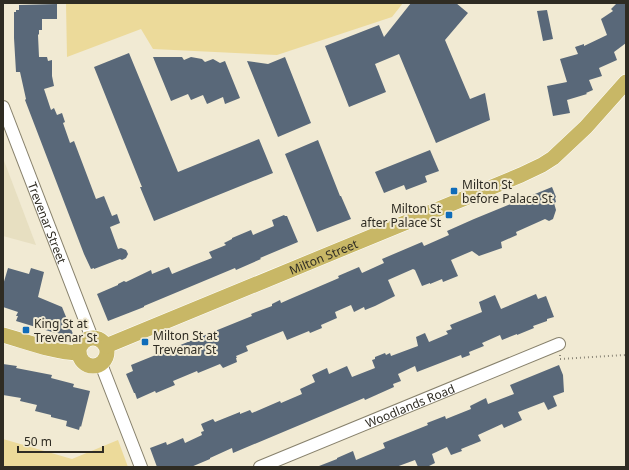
<svg xmlns="http://www.w3.org/2000/svg" width="629" height="470" font-family="'Noto Sans',sans-serif">
	<rect width="100%" height="100%" fill="#f1ead3"/>
	<path fill="#e7dfc1" d="M3,158L36,245L3,236Z"/>
	<path fill="#ecda9a" d="M66,3H403L392,17L277,55L153,49L141,29L67,57Z
		M3,439L72,459L118,440L128,467H3Z"/>
	<path fill="#596879" d="M411,3H456L468,13L445,40L470,99L485,93L490,120L436,143L399,54L375,64L386,92L349,107L325,46L379,25L384,37Z
		M617,3H626V43L614,52L617,60L599,68L602,76L589,80L593,90L586,93L587,94L567,100L570,113L553,116L547,86L567,82L560,59L578,54L575,47L584,44V46L607,35L601,19L613,11L611,9Z
		M57,4V19H42V30H39V34L38,35L39,57H47L48,61L52,60V76L54,86L44,89L51,110L54,108L57,115L62,113L65,122L63,123L70,143L74,141L96,199L104,196L112,216L117,214L120,223L110,227L118,249L121,248L126,250L128,254L126,258L122,260L120,259L94,269V268L91,269L84,254L25,100L26,99L20,72H16L14,38V12H16V10H19V5Z
		M547,10L553,39L543,41L537,11Z
		M129,53L178,172L259,139L273,173L154,221L140,187H142L94,67Z
		M153,57H182L184,60L191,57L202,59L205,62L213,59L220,63L225,61L240,98L225,104L223,97L207,104L203,95L191,100L188,94L171,101Z
		M285,57L311,123L278,137L247,61L268,64Z
		M318,140L340,196H341L351,219L317,232L285,154Z
		M430,150L439,171L425,176L427,182L406,190L404,185L384,193L375,172Z
		M552,187L556,197L555,198L556,202L554,203L556,210L553,219L549,221L545,219L516,232L517,235L501,242L502,248L479,256L472,251L451,260L458,276L443,282L442,279L430,284V283L422,286L415,270L413,269L388,280L395,296L375,306L365,310L364,307L354,312L351,305L335,312L337,318L321,325L322,328L310,333L309,331L287,340L283,331L246,346L248,351L236,356L237,358H236L237,362L223,368L220,364L198,373L197,371L173,381L175,385L156,393L155,391L137,399L135,393H134L126,374L133,371L131,365L252,316L251,314L272,306V304L280,300L281,303L290,299L339,278L338,276L359,267L362,273L384,263L382,259L422,242L424,246L449,235L447,231L474,219Z
		M284,215L285,216H287L298,242L260,258L261,259L236,270L235,268L144,306V307L108,321L97,294L118,285V284L124,281L126,282L151,270L152,274L169,267L172,274L194,265L212,258L209,252L226,245L224,243L232,239V238L251,230L253,235L274,226L272,220Z
		M8,268L29,274L31,268L44,272L38,297L62,307L75,339L16,321L18,316H16L18,312L3,307V285Z
		M536,294L538,299L546,296L554,317L547,319V321L533,326L534,328L517,335V334L502,340L500,335L482,343L484,346L469,352L470,355L462,358L461,355L417,372L415,366L398,374L401,381L393,384L394,387L365,400L364,398L233,453L232,448L210,458V459L191,467H157L150,448L166,442L167,445L183,438L185,443L202,435L201,432L204,431L201,424L213,419L215,422L240,412V414L250,410L252,413L280,401L281,403L302,394L300,389L315,382L312,375L327,368L329,374L347,366L352,377L375,368L372,360L375,359V357L385,353L386,355L390,353L391,356L418,346L416,337L425,333L429,342L448,334L446,331L452,329L450,325L482,312L479,302L495,295L501,309Z
		M3,364L17,366L16,368L52,375L51,378L74,384L73,387L90,391L81,427L80,426L79,430L66,426L67,421L51,417V415L35,411L37,405L20,401L21,398L3,395Z
		M559,365L563,375L564,392L553,396L557,406L548,410L544,402L518,412L522,420L504,428L502,424L478,435L481,441L461,449L462,451L451,455L447,447L432,454L435,463L427,467H418L415,460L396,467H319V466L337,459V458L353,451L356,460L385,448L383,443L428,425L427,423L445,416L446,419L471,409L470,406L486,398L488,404L514,394L510,385Z"/>
	<g fill="none" stroke-linecap="round" stroke-linejoin="round">
		<g stroke="#87816c" stroke-width="14">
			<g id="minor">
				<path id="s1" d="M3,107L92,338"/>
				<path d="M101,364L141,467"/>
				<path id="s2" d="M260,467L559,344"/>
			</g>
		</g>
		<g stroke="#fff" stroke-width="16">
			<g id="major">
				<path d="M3,335C28,342 53,352 79,353"/>
				<circle cx="93" cy="352" r="14"/>
				<path id="s3" d="M106,346L521,175L542,165L553,158L586,127L626,82"/>
			</g>
		</g>
		<path stroke="#8c8778" stroke-width="2" stroke-dasharray="1 3" stroke-linecap="butt" d="M560,355V359L626,355"/>
		<use href="#minor" stroke="#fff" stroke-width="12"/>
		<use href="#major" stroke="#c8b766" stroke-width="15"/>
	</g>
	<g fill="#0f6cb9" stroke="#f1ead3" stroke-width="1.5">
		<rect x="450" y="187" width="8" height="8" rx="2"/>
		<rect x="445" y="211" width="8" height="8" rx="2"/>
		<rect x="22" y="326" width="8" height="8" rx="2"/>
		<rect x="141" y="338" width="8" height="8" rx="2"/>
	</g>
	<g text-anchor="middle" dominant-baseline="central" stroke-width="4" stroke-linejoin="round" paint-order="stroke">
		<g font-size="12" fill="#2f2c23" stroke="#f1ead3" text-anchor="start">
			<text x="462" y="184">Milton St<tspan x="462" dy="14">before Palace St</tspan></text>
			<text x="441" y="208" text-anchor="end">Milton St<tspan x="441" dy="14">after Palace St</tspan></text>
			<text x="34" y="323">King St at<tspan x="34" dy="14">Trevenar St</tspan></text>
			<text x="153" y="335">Milton St at<tspan x="153" dy="14">Trevenar St</tspan></text>
		</g>
		<g font-size="12" fill="#2f2c23" stroke="#f1ead3">
			<text stroke="none"><textPath href="#s1" startOffset="124">Trevenar Street</textPath></text>
			<text stroke="none"><textPath href="#s3" startOffset="235">Milton Street</textPath></text>
			<text stroke="none"><textPath href="#s2" startOffset="162">Woodlands Road</textPath></text>
		</g>
	</g>
	<rect width="629" height="470" fill="none" stroke="#2f2c23" stroke-width="8"/>
	<path d="M18 446v6h85v-6" fill="none" stroke="#2f2c23" stroke-width="2"/>
	<text x="24" y="446" font-size="12" fill="#2f2c23" stroke="#f1ead3" stroke-width="3" paint-order="stroke">50 m</text>
</svg>
